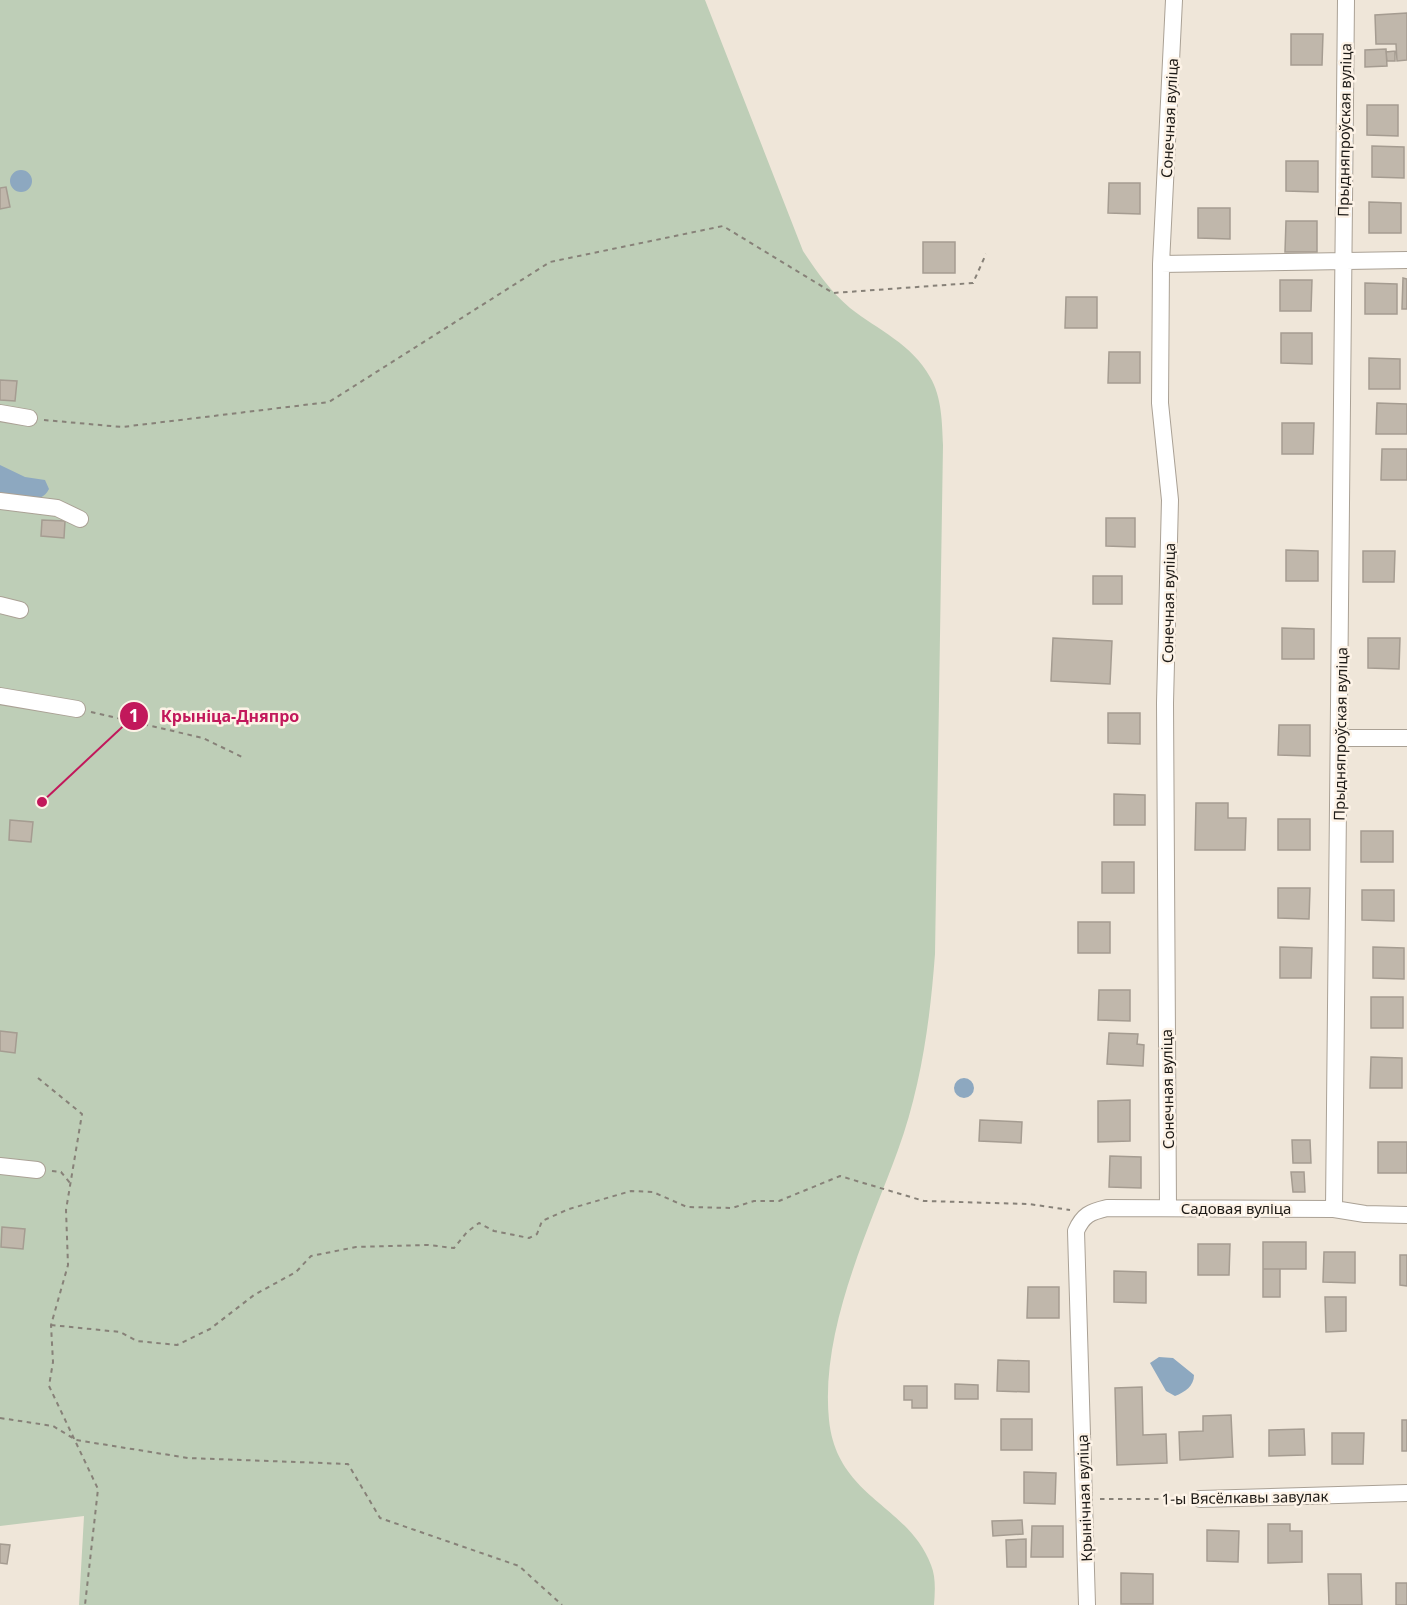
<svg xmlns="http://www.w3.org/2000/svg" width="1407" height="1605" font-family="'Noto Sans',sans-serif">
	<rect width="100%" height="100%" fill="#efe6d9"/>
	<path fill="#beceb7" d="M0,0H705L803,251C817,272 830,291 850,308C878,330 912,344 930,377C942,397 942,423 943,445L935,954C930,1021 921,1087 898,1150C868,1232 820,1330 829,1420C837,1498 908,1504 931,1565C936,1577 935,1592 934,1605H79L84,1516L0,1526Z"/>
	<path fill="#8da8c0" d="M10 181a11 11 0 1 1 22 0a11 11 0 1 1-22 0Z
		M0,465L25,477L45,480L49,489C41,506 16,498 0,496Z
		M954 1088a10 10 0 1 1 20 0a10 10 0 1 1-20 0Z
		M1159,1357L1173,1358L1194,1375C1194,1386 1185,1392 1175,1396L1166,1391L1150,1363Z"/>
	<path fill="#c0b7ab" stroke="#a59c91" stroke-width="1.5" d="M1407,13V60L1397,61L1396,44H1376L1375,15Z
		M1291,34H1323L1322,65H1291Z
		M1386,49L1387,66L1365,67V50Z
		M1395,51V61H1387L1386,52Z
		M1367,105H1398V136L1367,135Z
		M1372,146L1404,147V178L1372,177Z
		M1286,161H1318V192L1286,191Z
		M1109,183H1140V214L1108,213Z
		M6,187L10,207L0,209V188Z
		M1369,202L1401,203V233H1369Z
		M1198,208H1230V239L1198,238Z
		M1286,221H1317V252H1285Z
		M923,242H955V273H923Z
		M1403,278L1407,279V309H1402Z
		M1280,280H1312L1311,311H1280Z
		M1365,283L1397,284V314H1365Z
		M1066,297H1097V328H1065Z
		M1281,333H1312V364L1281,363Z
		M1109,352H1140V383H1108Z
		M1369,358L1400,359V389H1369Z
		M0,380L17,381L15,401L0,400Z
		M1377,403L1407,404V434H1376Z
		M1282,423H1314L1313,454H1282Z
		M1382,449H1407V480H1381Z
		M1106,518H1135V547L1106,546Z
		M42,520L65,521L64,538L41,536Z
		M1286,550L1318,551V581H1286Z
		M1363,551H1395L1394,582H1363Z
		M1093,576H1122V604H1093Z
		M1282,628L1314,629V659H1282Z
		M1053,638L1112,641L1110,684L1051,681Z
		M1368,638H1400L1399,669L1368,668Z
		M1108,713H1140V744L1108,743Z
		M1279,725H1310V756L1278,755Z
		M1114,794L1145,795V825H1114Z
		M1196,803H1228V818H1246L1245,850H1195Z
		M1278,819H1310V850H1278Z
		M10,820L33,822L31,842L9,840Z
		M1361,831H1393V862H1361Z
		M1102,862H1134V893H1102Z
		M1278,888H1310L1309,919L1278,918Z
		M1362,890H1394V921L1362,920Z
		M1078,922H1110V953H1078Z
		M1280,947L1312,948L1311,978H1280Z
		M1373,947L1404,948V979L1373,978Z
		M1099,990H1130V1021L1098,1020Z
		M1371,997H1403V1028H1371Z
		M0,1031L17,1033L15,1053L0,1051Z
		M1109,1033L1138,1034L1137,1044L1144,1045L1143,1066L1107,1064Z
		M1371,1057L1402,1058V1088H1370Z
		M1130,1100V1141L1098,1142V1101Z
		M980,1120L1022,1122L1021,1143L979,1141Z
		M1292,1140H1310L1311,1163H1293Z
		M1378,1142H1407V1173H1378Z
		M1110,1156L1141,1157V1188L1109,1187Z
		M1291,1172H1304L1305,1192H1293Z
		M2,1227L25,1229L23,1249L1,1247Z
		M1263,1242H1306V1269H1263Z
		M1198,1244H1230L1229,1275H1198Z
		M1324,1252H1355V1283L1323,1282Z
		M1400,1255H1407V1286L1400,1285Z
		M1263,1269H1280V1297H1263Z
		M1114,1271L1146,1272V1303L1114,1302Z
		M1028,1287H1059V1318H1027Z
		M1325,1297H1346V1331L1326,1332Z
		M998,1360L1029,1361V1392L997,1391Z
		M955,1384L978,1385V1399H955Z
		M904,1386H927V1408H912V1400H904Z
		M1142,1387L1143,1435L1166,1434L1167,1463L1117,1465L1115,1388Z
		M1231,1415L1233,1457L1180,1460L1179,1432L1203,1431V1416Z
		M1001,1419H1032V1450H1001Z
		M1402,1420H1407V1451H1402Z
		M1304,1429L1305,1455L1269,1456V1430Z
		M1332,1433H1364L1363,1464H1332Z
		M1024,1472L1056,1473L1055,1504L1024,1503Z
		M1022,1520L1023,1534L993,1536L992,1521Z
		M1268,1524H1290V1531H1302V1562L1268,1563Z
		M1032,1526H1063V1557H1031Z
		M1207,1530L1239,1531L1238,1562L1207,1561Z
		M1026,1539V1567H1007L1006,1540Z
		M0,1544L10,1545L7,1564L0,1563Z
		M1121,1573L1153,1574V1604H1121Z
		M1328,1574H1361L1362,1605H1329Z
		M1396,1583H1407V1605H1396Z"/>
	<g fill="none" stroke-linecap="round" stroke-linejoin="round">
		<g stroke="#aaa195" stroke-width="18">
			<path id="minor" d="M1161,264L1407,260
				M0,413L29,418
				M0,501L57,508L80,519
				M0,605L20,610
				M0,696L77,709
				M1340,738H1407
				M0,1166L37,1170
				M1168,1208L1165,703L1170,500L1160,403L1161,264L1174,0
				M1334,1209L1346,0
				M1200,1499L1407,1493
				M1087,1605L1076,1231C1083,1215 1090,1212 1107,1208L1334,1209L1365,1214L1407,1215"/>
		</g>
		<path stroke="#878178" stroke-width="2" stroke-dasharray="4.5 4.5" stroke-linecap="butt" d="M44,420L122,427L329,402L550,262L723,226L833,293L973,283L986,254
			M91,712L203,738L242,757
			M38,1078L82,1114L66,1210L68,1265L51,1325L53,1362L49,1386L98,1489L85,1605
			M52,1171L61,1172L70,1183
			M51,1325L120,1332L137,1341L177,1345L210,1329L254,1295L296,1272L311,1256L356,1247L428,1245L454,1248L467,1232L479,1223L494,1231L529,1238L537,1234L542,1221L569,1209L631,1191L653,1192L687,1207L732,1208L754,1201H779L840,1176L924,1201L1029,1204L1070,1210
			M0,1418L53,1426L76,1440L188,1458L348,1464L380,1518L519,1566L562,1605
			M1100,1499H1185"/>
		<use href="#minor" stroke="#fff" stroke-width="16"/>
	</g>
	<g text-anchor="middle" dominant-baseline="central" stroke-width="5" stroke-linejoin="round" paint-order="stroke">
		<g font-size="15" fill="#1e1b17" stroke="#fdf3e7">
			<text transform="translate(1169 118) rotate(-87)">Сонечная вуліца</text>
			<text transform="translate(1344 130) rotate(-89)">Прыдняпроўская вуліца</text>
			<text transform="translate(1168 603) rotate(-89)">Сонечная вуліца</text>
			<text transform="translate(1340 734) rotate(-89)">Прыдняпроўская вуліца</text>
			<text transform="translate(1167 1089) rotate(-91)">Сонечная вуліца</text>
			<text x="1236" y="1208">Садовая вуліца</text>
			<text transform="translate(1245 1497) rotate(-1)">1-ы Вясёлкавы завулак</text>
			<text transform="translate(1084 1498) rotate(-92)">Крынічная вуліца</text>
		</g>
	</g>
	<path fill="none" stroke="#c2185b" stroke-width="2" d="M42 802L134 716"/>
	<g fill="#c2185b" stroke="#fdf3e7" stroke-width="2">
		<circle cx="42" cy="802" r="6"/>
		<circle cx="134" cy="716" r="15"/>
	</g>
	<g font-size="18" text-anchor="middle" font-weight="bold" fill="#fff">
		<text x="134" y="722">1</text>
	</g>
	<g font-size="16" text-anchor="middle" font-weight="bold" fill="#c2185b" stroke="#fdf3e7" stroke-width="5" stroke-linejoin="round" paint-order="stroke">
		<text x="230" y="722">Крыніца-Дняпро</text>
	</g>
</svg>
